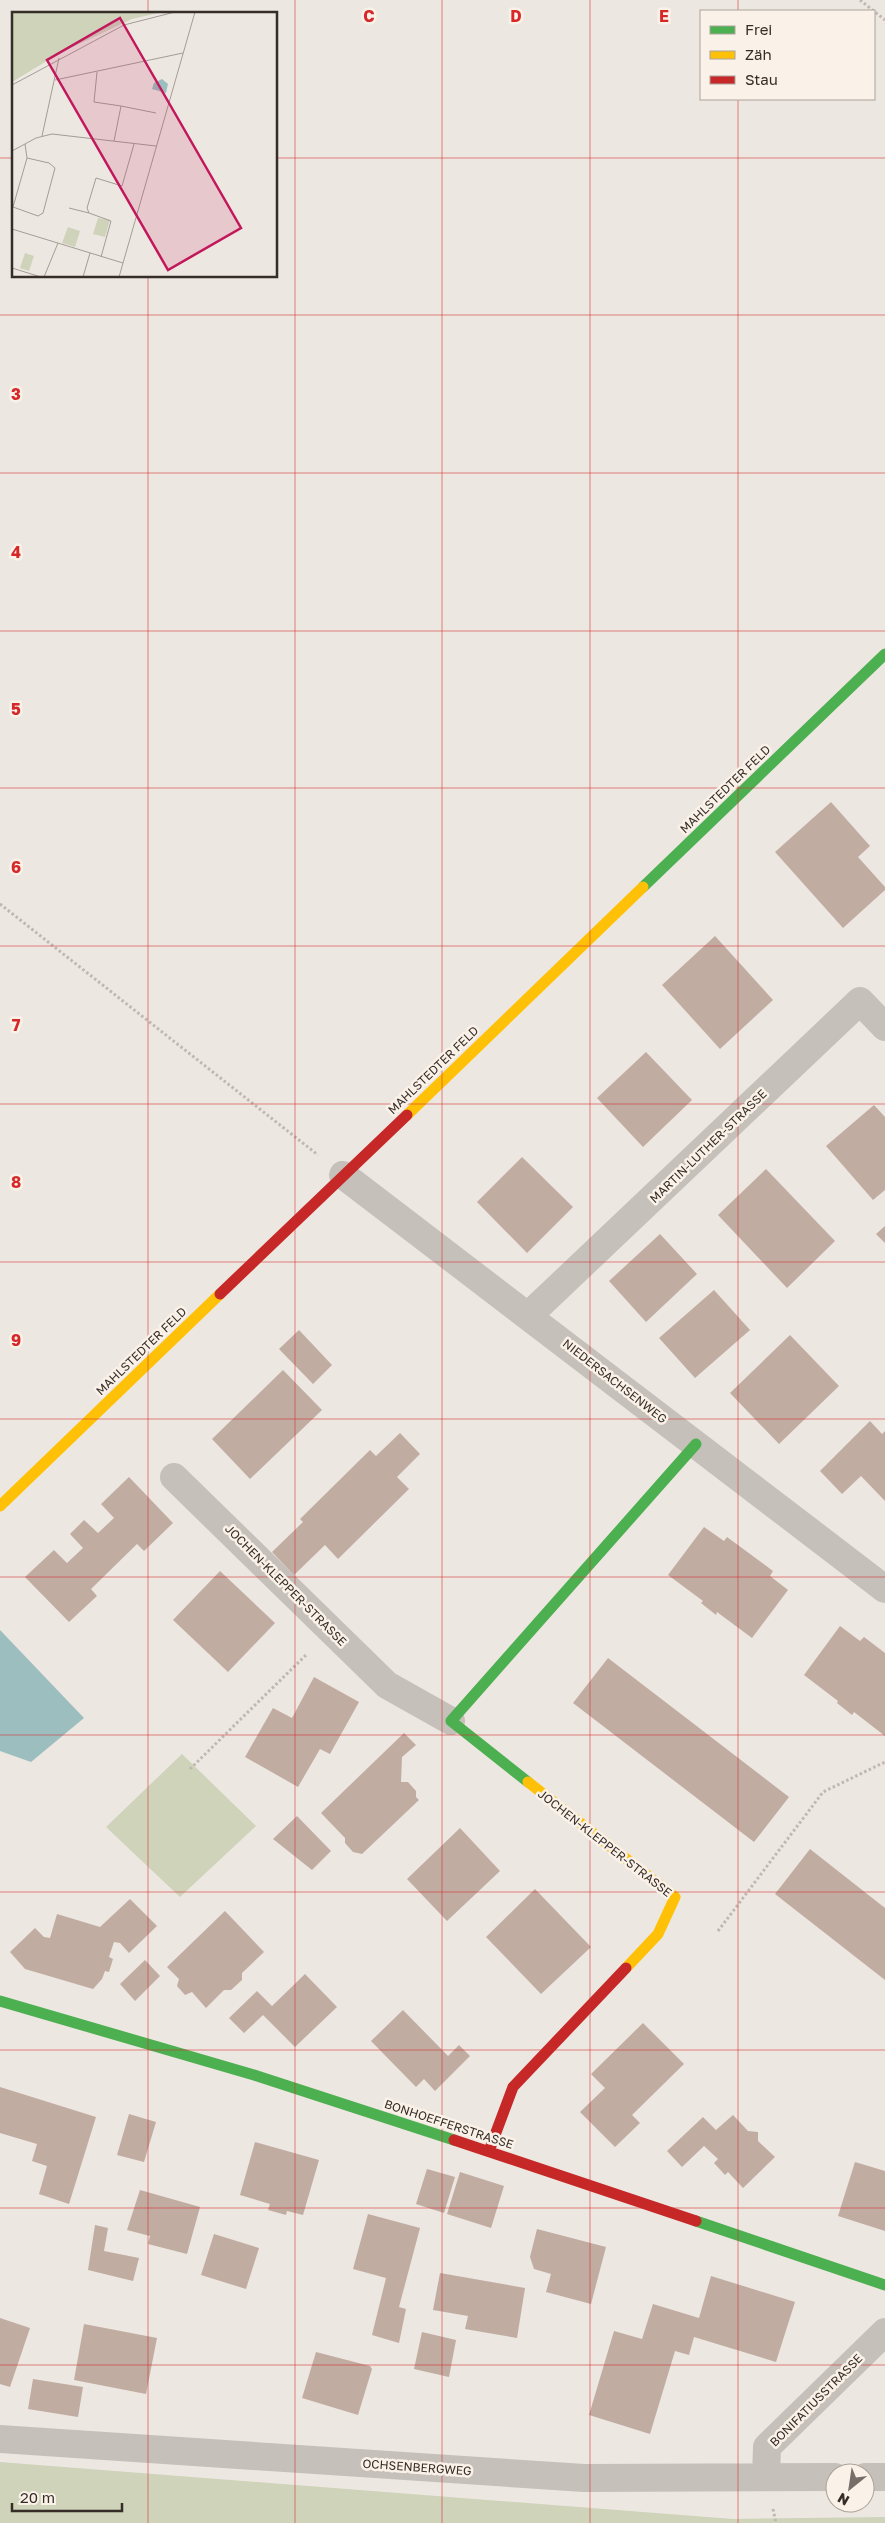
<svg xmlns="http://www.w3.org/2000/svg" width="885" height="2523" font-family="'Golos Text',sans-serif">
	<rect width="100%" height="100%" fill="#ede7e1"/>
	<path fill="#ced3ba" d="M182,1754L256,1826L180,1897L106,1827Z
		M0,2462L733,2519L885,2517V2523H0Z"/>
	<path fill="#9cbebf" d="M0,1630L84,1718L31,1762L0,1751Z"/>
	<path fill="#c1aca2" d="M831,802L870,846L858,857L885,887V890L843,928L775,852Z
		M715,936L773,1000L720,1049L662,985Z
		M646,1052L692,1100L643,1147L597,1098Z
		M874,1105L885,1117V1190L873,1200L826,1146Z
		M522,1157L573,1207L527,1253L477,1202Z
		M766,1169L835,1241L787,1288L718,1215Z
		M885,1226V1243L876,1234Z
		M660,1234L697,1274L646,1322L609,1281Z
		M714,1290L750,1330L695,1378L659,1338Z
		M299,1330L332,1365L313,1384L279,1349Z
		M790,1335L839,1386L779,1444L730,1393Z
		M283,1370L322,1410L250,1479L212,1439Z
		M870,1421L882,1434L885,1431V1501L861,1476L842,1494L820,1471Z
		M400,1433L420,1454L397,1477L409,1489L338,1559L325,1545L294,1575L272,1552L303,1522L300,1519L370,1450L376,1456Z
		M129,1477L173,1523L144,1551L137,1544L91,1589L97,1596L69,1622L25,1577L54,1550L67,1563L83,1548L70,1534L84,1520L98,1533L114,1518L101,1504Z
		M704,1527L724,1541L727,1537L773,1571L770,1576L788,1590L752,1638L717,1612L716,1615L701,1603L703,1601L668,1575Z
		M220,1571L275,1623L228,1672L173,1620Z
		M840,1626L860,1641L864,1637L885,1653V1736L854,1712L852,1715L837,1703L838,1701L804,1675Z
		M608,1658L789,1797L754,1842L573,1703Z
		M314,1677L359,1702L330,1754L320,1749L298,1787L245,1757L273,1708L292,1718Z
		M404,1733L416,1745L402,1757L401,1782H408L416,1791V1797L419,1800L362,1854L353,1852L345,1843V1838L321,1813Z
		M297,1816L331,1851L312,1870L273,1839Z
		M460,1828L500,1871L447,1921L407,1879Z
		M810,1849L885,1908V1980L775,1894Z
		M535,1889L591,1947L541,1994L486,1937Z
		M130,1899L157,1926L129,1953L120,1943L114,1942L109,1957L113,1959L109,1972L105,1971L102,1979L93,1989L25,1969L10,1952L35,1928L44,1937L50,1938L57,1914L100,1927Z
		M225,1911L264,1952L242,1973V1980L231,1990H224L206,2008L192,1992L185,1995L177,1986L179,1979L167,1967Z
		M145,1960L160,1976L135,2001L120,1984Z
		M305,1974L337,2007L295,2047L263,2015L244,2033L229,2018L257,1991L272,2006Z
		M403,2010L448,2056L459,2045L470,2056L435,2091L424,2079L416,2087L371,2041Z
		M643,2023L684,2064L632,2115L640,2123L615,2147L580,2112L605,2088L591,2074Z
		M0,2087L96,2117L69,2204L39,2194L47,2166L32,2161L37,2144L0,2133Z
		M129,2114L156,2122L144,2162L117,2155Z
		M733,2115L748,2131L758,2132V2141L775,2157L743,2188L728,2172L725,2175L714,2163L718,2159L704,2146L682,2167L667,2151L703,2117L716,2130Z
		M255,2142L319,2160L303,2215L287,2211L286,2215L268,2210L270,2204L240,2195Z
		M855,2162L885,2171V2231L838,2216Z
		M427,2169L455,2177L444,2213L416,2204Z
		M460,2172L504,2186L491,2228L447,2214Z
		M140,2190L200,2207L187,2254L148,2244L150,2236L127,2230Z
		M368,2214L420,2228L399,2307L406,2309L399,2343L372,2335L386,2278L353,2269Z
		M95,2225L108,2228L104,2251L139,2258L133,2281L88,2270Z
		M537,2229L606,2247L591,2304L546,2292L551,2274L534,2269L530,2257Z
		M214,2234L259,2248L246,2289L201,2275Z
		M440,2273L525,2288L517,2338L465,2329L468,2316L433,2310Z
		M711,2276L795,2302L776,2362L694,2337L689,2355L675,2351L650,2434L589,2415L614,2331L642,2339L653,2304L699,2318Z
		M0,2318L30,2328L10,2387L0,2384Z
		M84,2324L157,2338L146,2394L74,2380Z
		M422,2332L456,2340L449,2377L414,2369Z
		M316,2352L370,2366L372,2369L358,2415L302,2398Z
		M33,2379L83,2387L78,2417L28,2409Z"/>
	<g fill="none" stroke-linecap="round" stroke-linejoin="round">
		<path stroke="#bfb8b2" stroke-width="3" stroke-dasharray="2.5 2.5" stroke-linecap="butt" d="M860,0L885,20
			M0,904L318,1155
			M190,1769L307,1654
			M718,1931L823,1792L885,1762
			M773,2509L776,2523"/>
		<path stroke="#c6c0ba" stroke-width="28" d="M343,1175L885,1589
			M529,1315L860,1001L885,1027
			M174,1477L387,1685L451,1721
			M0,2439L584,2478L835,2477
			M766,2477L767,2447L885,2332
			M865,2477H885"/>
		<path stroke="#4caf50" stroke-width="11" d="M643,887L885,654
			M528,1782L451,1721L696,1444
			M0,2001L254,2075L454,2140
			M696,2221L885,2285"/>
		<path stroke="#ffc107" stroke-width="11" d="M407,1115L643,887
			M0,1506L220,1294
			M528,1782L675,1897L658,1934L626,1968"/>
		<path stroke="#c62828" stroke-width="11" d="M220,1294L407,1115
			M454,2140L696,2221
			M489,2151L513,2087L626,1968"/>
	</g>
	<path fill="none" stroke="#d62828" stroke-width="1" stroke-opacity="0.55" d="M148,0V14M295,0V2523M442,0V2523M590,0V2523M738,0V11M738,99V2523M0,158H14M276,158H885M148,276V2523M0,315H885M0,473H885M0,631H885M0,788H885M0,946H885M0,1104H885M0,1262H885M0,1419H885M0,1577H885M0,1735H885M0,1892H885M0,2050H885M0,2208H885M0,2365H885"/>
	<g text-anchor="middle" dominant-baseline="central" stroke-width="5" stroke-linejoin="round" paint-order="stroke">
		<g font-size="12" fill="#372d28" stroke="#faf2e8">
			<text transform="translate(725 789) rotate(-44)">MAHLSTEDTER FELD</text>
			<text transform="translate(433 1070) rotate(-44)">MAHLSTEDTER FELD</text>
			<text transform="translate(708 1146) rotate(-44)">MARTIN-LUTHER-STRASSE</text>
			<text transform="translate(141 1351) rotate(-44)">MAHLSTEDTER FELD</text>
			<text transform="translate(615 1381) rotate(38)">NIEDERSACHSENWEG</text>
			<text transform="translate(286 1585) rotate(45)">JOCHEN-KLEPPER-STRASSE</text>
			<text transform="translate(605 1843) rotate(38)">JOCHEN-KLEPPER-STRASSE</text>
			<text transform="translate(449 2124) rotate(18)">BONHOEFFERSTRASSE</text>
			<text transform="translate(816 2400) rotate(-45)">BONIFATIUSSTRASSE</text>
			<text transform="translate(417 2467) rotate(4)">OCHSENBERGWEG</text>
		</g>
	</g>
	<g transform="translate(12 12)">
		<rect width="265" height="265" fill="#ede7e1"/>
		<path d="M0,0H151L120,7L48,41L0,70ZM86,206L98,208L93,225L81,222ZM56,215L68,219L63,235L50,231ZM13,241L22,244L17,259L8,256Z" fill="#ced3ba"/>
		<path d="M150,67L156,72L154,81L140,77L142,71Z" fill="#9cbebf"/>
		<path fill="none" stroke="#a49d97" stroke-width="1" d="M85,60L82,90L109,94L102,129M43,68L171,41M0,73L112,13L163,0M109,94L144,101M30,124L47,46M13,132L15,146L1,195L26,204L31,201L43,156L37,151L15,146M0,139L24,126L40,122L144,134M57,196L77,201M0,217L111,251M89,245L99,209L77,201L75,196L84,166L110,174L122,132M0,256L29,265M32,265L46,231M71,265L78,241M107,265L183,0"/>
		<path fill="#c2185b" fill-opacity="0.15" stroke="#c2185b" stroke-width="2.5" d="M108,6L229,216L156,258L35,48Z"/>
		<rect width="265" height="265" fill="none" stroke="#372d28" stroke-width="2.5"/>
	</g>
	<g font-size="16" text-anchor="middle" font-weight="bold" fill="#d62828" stroke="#faf2e8" stroke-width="5" stroke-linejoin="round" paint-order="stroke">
		<text x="369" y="22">C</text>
		<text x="516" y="22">D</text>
		<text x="664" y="22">E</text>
		<text x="16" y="400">3</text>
		<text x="16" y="558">4</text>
		<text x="16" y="715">5</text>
		<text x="16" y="873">6</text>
		<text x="16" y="1031">7</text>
		<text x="16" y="1188">8</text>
		<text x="16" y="1346">9</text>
	</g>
	<rect x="700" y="10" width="175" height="90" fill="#faf2e8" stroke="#aca39b"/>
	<rect x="710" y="26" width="25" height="8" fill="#4caf50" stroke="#aca39b"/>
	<text x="745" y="35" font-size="15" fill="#372d28">Frei</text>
	<rect x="710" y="51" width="25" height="8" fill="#ffc107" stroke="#aca39b"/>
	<text x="745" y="60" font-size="15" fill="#372d28">Zäh</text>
	<rect x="710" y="76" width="25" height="8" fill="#c62828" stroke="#aca39b"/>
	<text x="745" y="85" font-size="15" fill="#372d28">Stau</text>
	<g transform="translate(850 2488) rotate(210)"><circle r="24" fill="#faf2e8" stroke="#aca39b"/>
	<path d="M0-4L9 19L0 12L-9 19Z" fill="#776e69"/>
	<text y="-8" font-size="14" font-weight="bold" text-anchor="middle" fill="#372d28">N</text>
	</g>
	<path d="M12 2503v8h110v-8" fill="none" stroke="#372d28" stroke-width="2.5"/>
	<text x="20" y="2503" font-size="15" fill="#372d28" stroke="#faf2e8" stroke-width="4" paint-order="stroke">20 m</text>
</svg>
